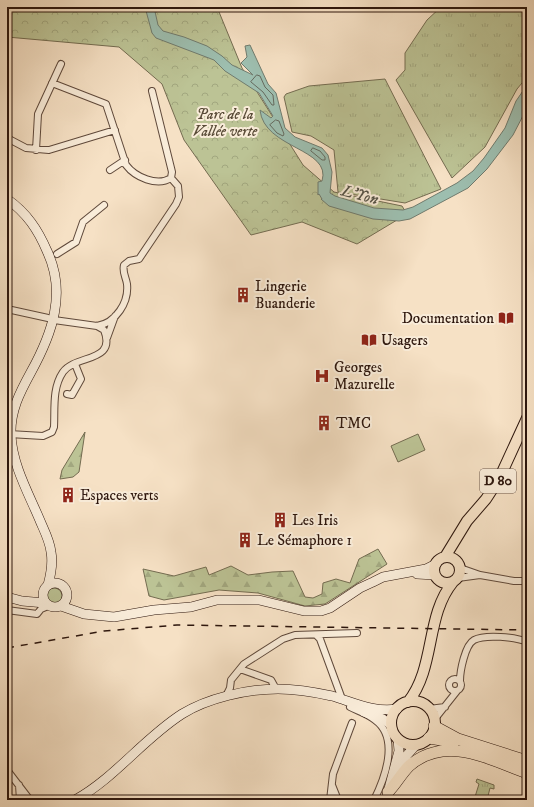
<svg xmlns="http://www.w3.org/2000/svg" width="534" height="807" font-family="'IM FELL DW Pica',serif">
	<defs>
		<pattern id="grass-tufts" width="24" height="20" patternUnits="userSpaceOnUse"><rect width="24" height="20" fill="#bcc395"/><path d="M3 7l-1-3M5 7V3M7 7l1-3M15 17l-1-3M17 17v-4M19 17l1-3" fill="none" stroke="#a2a77f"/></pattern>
		<pattern id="forest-firs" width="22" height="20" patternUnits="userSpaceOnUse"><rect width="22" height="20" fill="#bcc395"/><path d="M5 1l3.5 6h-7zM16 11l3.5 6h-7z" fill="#a2a77f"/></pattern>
		<pattern id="park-crowns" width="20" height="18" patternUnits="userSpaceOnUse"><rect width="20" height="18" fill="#bcc395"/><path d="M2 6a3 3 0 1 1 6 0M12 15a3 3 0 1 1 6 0" fill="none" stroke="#a2a77f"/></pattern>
	</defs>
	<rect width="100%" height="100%" fill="#f6e1c5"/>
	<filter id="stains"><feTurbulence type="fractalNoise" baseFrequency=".005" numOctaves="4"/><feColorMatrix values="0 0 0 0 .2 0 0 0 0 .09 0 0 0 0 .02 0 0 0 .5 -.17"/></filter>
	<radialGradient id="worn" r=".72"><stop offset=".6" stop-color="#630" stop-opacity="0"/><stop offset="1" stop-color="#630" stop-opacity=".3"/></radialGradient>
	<path fill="url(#grass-tufts)" stroke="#746c51" d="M441,7H527V77L517,89L485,147L452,178L396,80L405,70V53L427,20Z
		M385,79L441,189L405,203L338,192L334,150L311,136L292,132L284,97L286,94L309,86Z
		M46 596a8 8 0 1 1 16 0a8 8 0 1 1-16 0Z
		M477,779L494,785V789L490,788L487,800H474L479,784L476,782Z"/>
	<path fill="url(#forest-firs)" stroke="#746c51" d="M85,432L79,472L73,477L60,479L62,470Z
		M378,549L387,564L325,604L305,606L258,593L219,590L164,600L149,596L143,569L174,576L206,567L209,575L231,566L248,575L272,572L293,571L305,597L313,598L322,594L323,583L336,579L350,583L359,559Z"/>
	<path fill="url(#park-crowns)" stroke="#746c51" d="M7,7H217L242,68L303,165L334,192L402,206L407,214L357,244L302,222L251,235L184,140L162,84L119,47L7,37Z"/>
	<path fill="#bcc395" stroke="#746c51" d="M418,434L425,450L398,462L391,446Z"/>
	<path fill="#9dbeaf" stroke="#707b6e" d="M145,7H154L158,25L163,31L184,37L207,46L222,56L232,65L253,75L241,63L247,57L245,46L250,45L268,84L276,93L285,128L295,137L322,148L328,155L332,172L330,193L335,196L374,208L403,210L413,207L457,183L473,171L484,158L505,128L516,101L527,85V108L513,135L487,169L468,188L410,219L399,221L373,219L329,206L321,199H322L319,194L318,195V182L322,181C332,148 264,149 260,110L271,118L273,116L259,93L225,71L214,60L156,38L152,33Z"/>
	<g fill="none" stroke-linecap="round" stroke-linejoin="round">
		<path stroke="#656a5e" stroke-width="1" d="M257,75L260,76L265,87L273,95L274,105H272L263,92L251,82Z
			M276,120L279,121L284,134L283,136L277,133L270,125Z
			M313,148L320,151L325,157V160H322L311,151Z"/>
		<g stroke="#5f493b" stroke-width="8">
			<path id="street" d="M52,83L106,104L126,165C135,177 157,187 171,178
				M152,91L172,172L171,178
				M7,138L26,148L49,150L115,130
				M36,150L38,114L61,64
				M110,170L125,160
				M57,254L76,242L83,222L104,205
				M7,309L48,318L54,320L97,326C116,323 129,302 127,284C126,277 122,272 124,265L129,261L139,259L176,204L179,197L178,186L171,178
				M107,338L115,316
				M67,394L72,395L81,379L75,364
				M9,434L43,436L52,432L54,427C55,409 52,388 63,372C76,354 117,363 104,330L97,326
				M480,575L514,581H527
				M458,578L480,575L460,568
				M7,610L37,614L41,609L48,606
				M316,635L320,639L342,699
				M240,669L271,680L276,689
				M449 685a6 6 0 1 1 12 0a6 6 0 1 1-12 0Z
				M460,681C460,671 465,645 474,640C485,634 516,637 527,642
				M226,696L230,688L231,680L244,664L283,639L295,635L357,633
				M350,707C358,711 368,714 375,720C400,738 385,778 374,800
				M429,709L445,707
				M434,720L457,691
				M7,770L30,800
				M19,785L20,800
				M332,785L338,800
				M330,800L333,774L352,723"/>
		</g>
		<g stroke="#2d160d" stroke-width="10">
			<path id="secondary" d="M7,199C27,213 38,230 47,251C67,293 52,334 31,372C20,392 10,411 11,435C12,465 30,496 41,523C45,532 50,542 51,552C53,563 51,574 48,585
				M417,574L435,575
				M43 595a12 12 0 1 1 24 0a12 12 0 1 1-24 0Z
				M7,597L22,601L45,603
				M61,606L84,614L114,617L154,610L191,607L217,600H259L304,611H321L330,608L360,588L373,582L383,577L426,569L436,564
				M364,712L383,719L391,725
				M397,773L407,755L416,745
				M75,800C115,778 143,739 182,714C208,698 247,689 278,689C296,689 314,692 332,696C353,702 374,713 397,709
				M386,800L399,751L398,739"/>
		</g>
		<g stroke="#2d160d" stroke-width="12">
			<path id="primary" d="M445,557L467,521L486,499L499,479L527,418
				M434 570a13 13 0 1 1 26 0a13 13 0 1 1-26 0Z
				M391 723a22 22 0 1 1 44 0a22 22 0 1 1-44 0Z
				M408,702C436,667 425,616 453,582"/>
		</g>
		<g stroke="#2d160d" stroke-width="12">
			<path id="highway" d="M434,726L458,739L527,761
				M429,738L454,742
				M388,792C396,784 401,774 409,766C446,734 489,759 527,773"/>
		</g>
		<use href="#street" stroke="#f9ecd9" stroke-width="6"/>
		<use href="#secondary" stroke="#f9ecd9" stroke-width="9"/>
		<use href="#primary" stroke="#f6e1c5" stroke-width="10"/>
		<use href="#highway" stroke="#f6e1c5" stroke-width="11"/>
		<path stroke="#2d160d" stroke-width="1.5" stroke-dasharray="7 7" stroke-linecap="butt" d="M7,648L104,631L177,625L527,630"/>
	</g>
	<defs>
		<g id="building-bare" transform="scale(1.2)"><path d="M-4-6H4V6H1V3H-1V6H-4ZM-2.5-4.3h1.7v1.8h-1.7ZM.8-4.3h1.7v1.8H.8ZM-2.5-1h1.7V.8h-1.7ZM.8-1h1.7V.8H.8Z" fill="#8f2418" stroke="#f9ecd9" stroke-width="2.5" paint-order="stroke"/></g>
		<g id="library-bare" transform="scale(1.2)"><path d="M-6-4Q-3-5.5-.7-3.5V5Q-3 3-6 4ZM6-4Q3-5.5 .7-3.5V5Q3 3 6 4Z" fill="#8f2418" stroke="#f9ecd9" stroke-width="2.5" paint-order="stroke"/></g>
		<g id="hospital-bare" transform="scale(1.2)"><path d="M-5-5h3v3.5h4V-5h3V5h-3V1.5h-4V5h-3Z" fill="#8f2418" stroke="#f9ecd9" stroke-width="2.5" paint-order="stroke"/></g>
	</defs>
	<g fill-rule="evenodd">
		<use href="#building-bare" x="243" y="295"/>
		<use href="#library-bare" x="506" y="318"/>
		<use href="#library-bare" x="369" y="340"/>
		<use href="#hospital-bare" x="322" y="376"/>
		<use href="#building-bare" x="324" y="423"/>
		<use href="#building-bare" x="68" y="495"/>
		<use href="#building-bare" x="280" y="520"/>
		<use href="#building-bare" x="245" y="540"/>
	</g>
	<g text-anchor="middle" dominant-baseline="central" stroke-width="4" stroke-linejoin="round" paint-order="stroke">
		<rect fill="#f9ecd9" stroke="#6a564a" stroke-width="1" x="480" y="469" width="36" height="24" rx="3"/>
		<g font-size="14" font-weight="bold" fill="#2d160d">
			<text x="498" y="481">D 80</text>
		</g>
		<g font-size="15" font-style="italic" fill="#584a36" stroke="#f9ecd9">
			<text x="225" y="114">Parc de la<tspan x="225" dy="17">Vallée verte</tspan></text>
		</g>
		<g font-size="15" fill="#2d160d" stroke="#f9ecd9" text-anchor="start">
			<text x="255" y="286">Lingerie<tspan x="255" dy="17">Buanderie</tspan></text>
			<text x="494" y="318" text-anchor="end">Documentation</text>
			<text x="381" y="340">Usagers</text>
			<text x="334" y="367">Georges<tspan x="334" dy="17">Mazurelle</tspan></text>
			<text x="336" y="423">TMC</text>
			<text x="80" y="495">Espaces verts</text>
			<text x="292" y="520">Les Iris</text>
			<text x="257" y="540">Le Sémaphore 1</text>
		</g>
		<g font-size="16" font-style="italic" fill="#545146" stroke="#f9ecd9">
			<text transform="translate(360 195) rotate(15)">L'Yon</text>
		</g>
	</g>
	<rect width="534" height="807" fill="none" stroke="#f6e1c5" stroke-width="24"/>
	<rect x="8" y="8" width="518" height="791" fill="none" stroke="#2d160d" stroke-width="2"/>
	<rect x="12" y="12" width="510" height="783" fill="none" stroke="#2d160d"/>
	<rect width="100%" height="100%" filter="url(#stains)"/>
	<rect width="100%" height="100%" fill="url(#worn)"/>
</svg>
